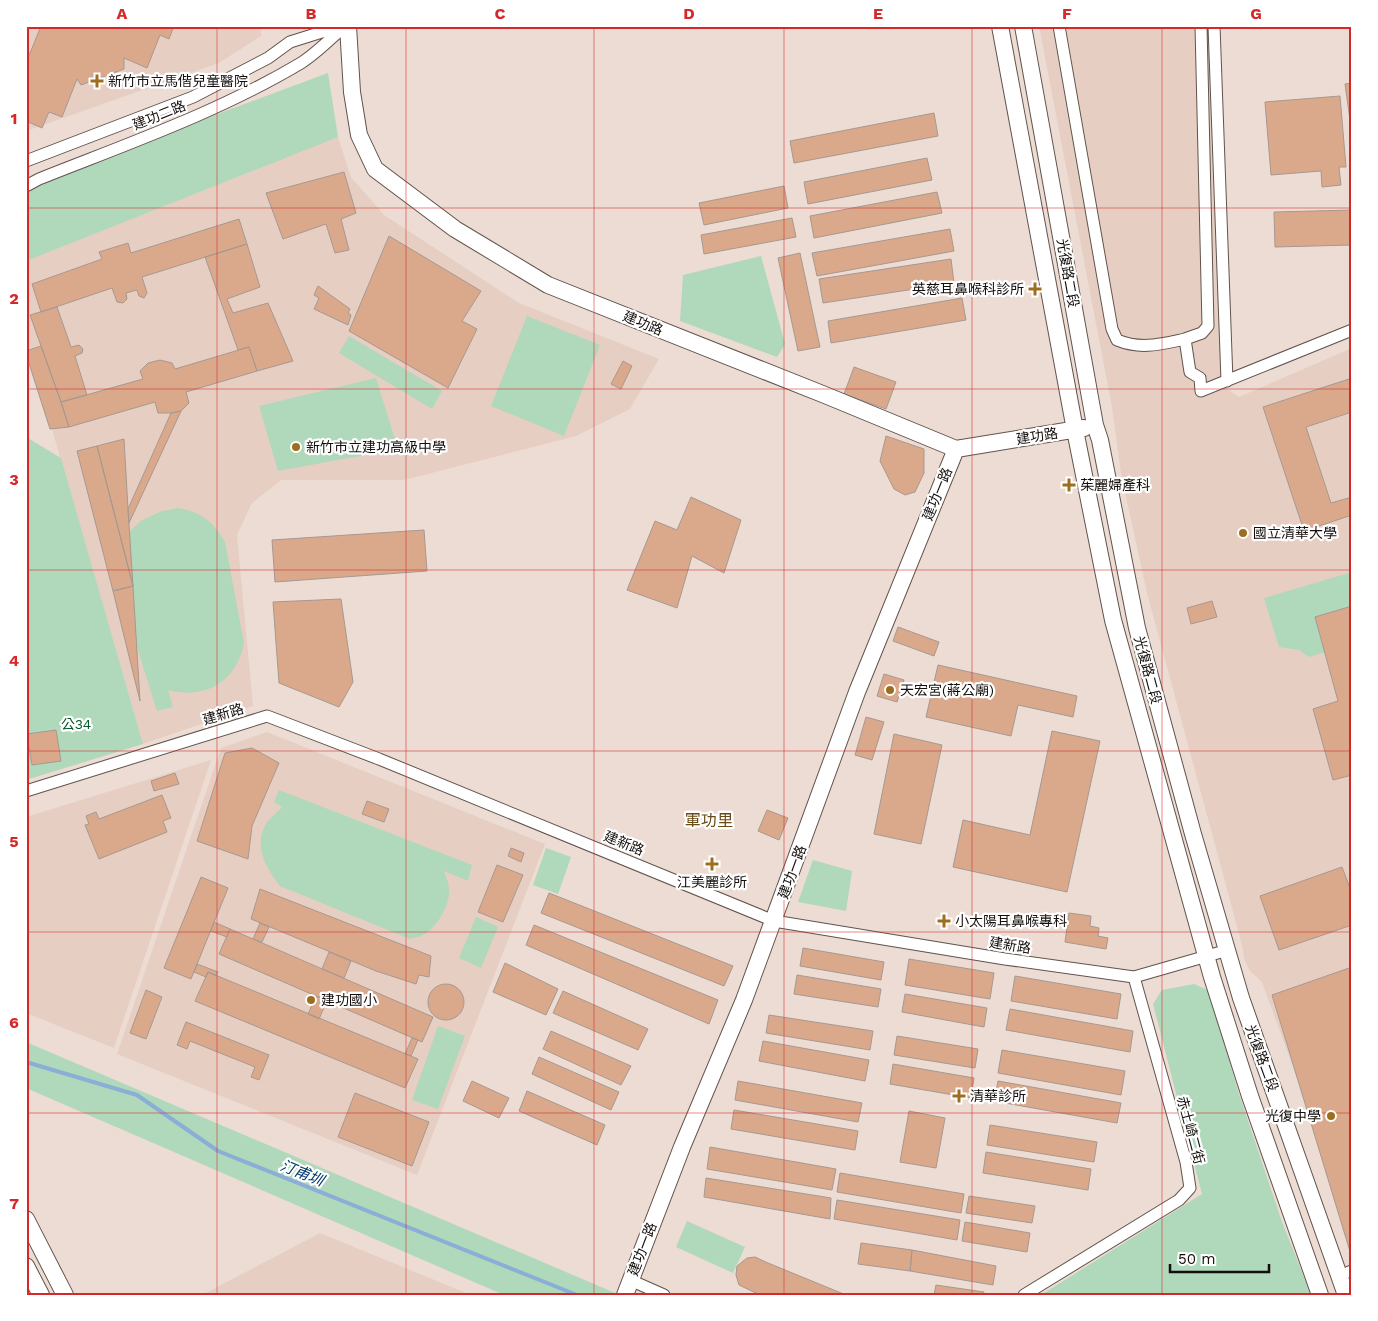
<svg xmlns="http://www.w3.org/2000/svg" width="1378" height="1321" font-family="'Work Sans','Noto Sans TC',sans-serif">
	<rect width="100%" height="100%" fill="#ecdcd3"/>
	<path fill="#e6cfc2" d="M26,26H256L261,28V36L219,63L26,131Z
		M1039,26H1211L1225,381L1227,389L1239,397L1352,348V1240L1332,1174L1262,982L1250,971L1244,959L1243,950L1238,930L1147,593L1121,474L1112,407Z
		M338,137L351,177L384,215L519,303L659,359L630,409L576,436L404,480H281L252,503L237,535L253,706L143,744L26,339V260L253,166Z
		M267,732L545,844L417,1175L117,1054L221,748Z
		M211,760L114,1048L26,1013V817Z
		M320,1233L471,1295H202Z"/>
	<path fill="#b0d8bb" d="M328,73L338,137L26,261V187L29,184Z
		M761,256L785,344L777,357L680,321L683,275Z
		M527,316L600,345L564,436L491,406Z
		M349,336L442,391L432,409L339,353Z
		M376,378L398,449L278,471L259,406Z
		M26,437L61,458L143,744L29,779L28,776H26Z
		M179,508C202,513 213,521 225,542L244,643C237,681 206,700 168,690L173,707L157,711L114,574L128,533L142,520L162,511Z
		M1352,572V606L1315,617L1325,652L1309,657L1299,650L1279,647L1264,598Z
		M279,790L472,865L468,881L444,871C446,877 449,883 449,890C450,906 436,929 421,936C418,937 413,938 410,939L280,886C265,867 252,844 268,821C272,816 278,812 282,807L274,802Z
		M546,848L571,857L558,894L533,885Z
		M813,860L852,871L846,911L798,902Z
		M476,917L498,927L481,968L459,958Z
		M1194,984L1210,991L1238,1091L1282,1222L1311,1295H1041L1202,1194L1153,1004L1162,990Z
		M438,1026L465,1036L438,1109L412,1100Z
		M26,1042L620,1295H504L26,1088Z
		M687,1221L745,1247L733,1273L676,1247Z"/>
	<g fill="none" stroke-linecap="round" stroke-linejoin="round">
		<path stroke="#8baed6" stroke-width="4" d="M26,1062L137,1095L218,1151L577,1295"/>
	</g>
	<path fill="#daa98c" stroke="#a79890" d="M41,26H174L169,39L160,35L147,68L124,58V69L81,85L77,79L62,117L49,112L42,128L26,121V63Z
		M1352,83V134L1345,84Z
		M1340,96L1346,167H1339L1341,185L1322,187L1321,171L1271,175L1265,102Z
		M934,113L938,136L794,163L790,141Z
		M927,158L932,180L808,204L804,182Z
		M344,172L356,213L341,219L349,250L335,253L326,224L283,239L266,193Z
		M784,186L788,208L704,225L699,203Z
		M937,192L942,213L814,238L810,216Z
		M1352,210V245L1275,247L1274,212Z
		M792,218L796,237L704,254L701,235Z
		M239,219L247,244L142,277L147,293L144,298L139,296L137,290L126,293L127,299L123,303L117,302L112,288L41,312L32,284L102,259L99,252L128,243L131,253Z
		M950,229L954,251L817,276L812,253Z
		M389,236L481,291L462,321L477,329L448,388L349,331Z
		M247,244L260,287L227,299L233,313L268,303L293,361L257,371L249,347L238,350L205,257Z
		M800,253L820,347L798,351L778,258Z
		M951,259L954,283L823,303L819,279Z
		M318,286L350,309L348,313L351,315L348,325L314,309L319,298L314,295Z
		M962,298L966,320L831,343L828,321Z
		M57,307L71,347L79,345L83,349L82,353L75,356L87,395L61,402L30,315Z
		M41,346L61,402L69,427L50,429L26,354V351Z
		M249,347L257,371L186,392L189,403L181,411L171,413H158L155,402L69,427L61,402L143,379L140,371L148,363L160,360L172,363L175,369Z
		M623,361L632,366L621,389L611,384Z
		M854,367L896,382L886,409L844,394Z
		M1352,378V412L1306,427L1331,503L1352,497V515L1304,531L1263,407Z
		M181,411L129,523L128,509L171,413Z
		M886,436L924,449V473L915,492L905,495L894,489L880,461Z
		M124,439L128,509L133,586L97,446Z
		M97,446L133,586L113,591L77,451Z
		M691,497L741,520L724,573L692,556L677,608L627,590L655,521L677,530Z
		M424,530L427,571L275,582L272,540Z
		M133,586L140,701L113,591Z
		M341,599L353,682L339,707L279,683L273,602Z
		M1212,601L1217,617L1191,624L1187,608Z
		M1352,606V775L1333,780L1313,709L1338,701L1315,617Z
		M898,627L939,642L934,656L893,641Z
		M938,665L1077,696L1073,717L1018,705L1011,736L926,717Z
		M884,674L904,680L897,702L877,696Z
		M866,717L884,722L872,760L855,755Z
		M56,730L61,761L32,765L27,734Z
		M1052,731L1100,741L1067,892L953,867L963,820L1030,835Z
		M894,734L942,745L921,844L874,834Z
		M252,748L279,763L252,826L248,859L197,841L225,753Z
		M175,773L179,784L154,791L151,781Z
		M162,795L171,818L163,821L167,832L99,859L85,825L89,824L86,816L96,812L99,819Z
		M367,801L389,809L384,822L362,814Z
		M767,810L788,818L779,840L758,831Z
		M511,848L524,853L521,862L508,856Z
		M497,865L523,875L503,922L478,912Z
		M1342,867L1352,893V925L1279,950L1260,896Z
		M201,877L228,888L191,979L164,968Z
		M260,889L431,956L429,977L419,975L416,984L376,971L251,919Z
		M549,893L733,966L724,986L541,913Z
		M1069,913L1091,916L1090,926L1099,928L1098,936L1108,938L1106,949L1065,942Z
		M214,922L230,929L227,937L211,931Z
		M260,923L269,927L262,942L253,939Z
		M534,925L718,1000L709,1024L526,945Z
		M230,929L433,1017L422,1042L219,954Z
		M803,948L884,962L881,980L800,966Z
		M329,952L351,961L344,978L322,969Z
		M909,959L994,973L990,999L905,985Z
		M505,963L558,989L546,1015L493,992Z
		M197,964L218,972L216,976L208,972L206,977L194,972Z
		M1352,967V1258L1272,995Z
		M208,972L418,1059L405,1088L195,1001Z
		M797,975L881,989L878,1007L794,994Z
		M1015,976L1121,994L1117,1019L1011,1001Z
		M428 1002a18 18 0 1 1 36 0a18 18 0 1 1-36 0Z
		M146,990L162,997L146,1039L130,1033Z
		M563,991L648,1029L638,1050L553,1013Z
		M905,994L987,1008L984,1027L902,1012Z
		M316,996L327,1001L319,1019L308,1014Z
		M1010,1009L1133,1031L1130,1052L1006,1030Z
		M769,1015L873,1031L870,1050L766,1033Z
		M186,1022L269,1055L259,1080L251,1077L255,1067L190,1041L187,1049L177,1045Z
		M551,1031L631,1066L621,1085L543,1049Z
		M897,1036L978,1049L975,1068L894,1055Z
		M412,1038L418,1040L411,1056L405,1054Z
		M763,1041L869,1060L865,1081L759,1061Z
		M1002,1050L1125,1071L1121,1095L998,1073Z
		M539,1057L619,1092L611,1110L532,1074Z
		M893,1064L974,1078L971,1098L890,1084Z
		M472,1081L509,1098L499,1118L463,1101Z
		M738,1081L862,1103L858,1122L735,1100Z
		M998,1081L1121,1103L1117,1123L994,1101Z
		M527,1091L605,1125L597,1145L519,1111Z
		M355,1093L429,1122L412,1166L338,1137Z
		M734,1110L858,1131L855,1150L731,1129Z
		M909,1111L945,1118L936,1168L900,1162Z
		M990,1125L1097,1142L1094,1162L987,1145Z
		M710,1147L836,1169L832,1190L707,1169Z
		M986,1152L1091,1169L1088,1190L983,1173Z
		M840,1173L964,1194L961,1213L837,1192Z
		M706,1178L831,1198L830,1219L704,1197Z
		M969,1196L1035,1206L1032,1223L966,1213Z
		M837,1200L960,1220L957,1240L834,1219Z
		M965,1222L1030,1233L1027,1252L962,1241Z
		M861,1243L912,1250L910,1271L858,1264Z
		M912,1250L996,1266L993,1285L910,1271Z
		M755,1257L768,1263L846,1295H760L739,1285L736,1275L737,1266L747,1258Z
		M936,1285L984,1292L983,1295H934Z"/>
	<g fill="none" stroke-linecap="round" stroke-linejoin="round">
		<g stroke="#61534c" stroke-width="13">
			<path id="street" d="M1059,26L1112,329L1117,340C1141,350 1161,344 1185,339
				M1201,26L1208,326L1202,333L1185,339L1190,372L1200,378L1201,391L1352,330
				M1214,26L1227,381
				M26,161L193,97L268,58L290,42L341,26
				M26,186L39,179C127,144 219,112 301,63C317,53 331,38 345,26
				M26,791L267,716L379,759L774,921L1005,959L1134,977L1228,950
				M1349,1272L1352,1271
				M630,1280L664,1295
				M1024,1295L1179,1200L1190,1188L1186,1162L1134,977"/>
		</g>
		<g stroke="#61534c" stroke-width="18">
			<path id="secondary" d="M348,26L352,92L359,135L375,169L455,229L548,285L825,395L956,449L1084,428
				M1000,26L1075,430L1113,620L1212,977L1250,1096L1320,1295
				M1023,26L1095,425L1100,440L1137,628L1193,834L1241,998L1346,1295
				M26,1219L65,1295
				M26,1266L41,1295
				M625,1295L682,1147L744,1000L857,692L956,449"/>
		</g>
		<use href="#street" stroke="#fff" stroke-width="11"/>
		<use href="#secondary" stroke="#fff" stroke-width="16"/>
	</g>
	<path fill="none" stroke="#d62828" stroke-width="1" stroke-opacity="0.55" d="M217,26V1295M406,26V1295M594,26V1295M784,26V1295M972,26V1295M1162,26V1295M26,208H1352M26,389H1352M26,570H1352M26,751H1352M26,932H1352M26,1113H1352"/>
	<g fill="#9d6e20" stroke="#fff" stroke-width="2">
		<path d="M94.5 73.5h5v5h5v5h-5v5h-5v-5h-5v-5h5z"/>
		<path d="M1032.5 281.5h5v5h5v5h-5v5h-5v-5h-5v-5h5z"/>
		<circle cx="296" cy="447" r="5"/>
		<path d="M1066.5 477.5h5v5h5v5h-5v5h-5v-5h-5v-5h5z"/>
		<circle cx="1243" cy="533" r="5"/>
		<circle cx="890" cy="690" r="5"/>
		<path d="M709.5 856.5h5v5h5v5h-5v5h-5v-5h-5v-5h5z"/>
		<path d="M941.5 913.5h5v5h5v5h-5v5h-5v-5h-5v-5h5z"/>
		<circle cx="311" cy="1000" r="5"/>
		<path d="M956.5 1088.5h5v5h5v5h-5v5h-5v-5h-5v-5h5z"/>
		<circle cx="1331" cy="1116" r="5"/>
	</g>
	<g text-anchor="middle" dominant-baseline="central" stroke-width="4.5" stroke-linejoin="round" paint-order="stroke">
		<g font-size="14" fill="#140f0c" stroke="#fff" text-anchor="start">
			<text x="108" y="81">新竹市立馬偕兒童醫院</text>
			<text x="1024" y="289" text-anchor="end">英慈耳鼻喉科診所</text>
			<text x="306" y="447">新竹市立建功高級中學</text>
			<text x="1080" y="485">茱麗婦產科</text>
			<text x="1253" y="533">國立清華大學</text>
			<text x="900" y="690">天宏宮(蔣公廟)</text>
			<text x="712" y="882" text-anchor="middle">江美麗診所</text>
			<text x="955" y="921">小太陽耳鼻喉專科</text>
			<text x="321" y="1000">建功國小</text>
			<text x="970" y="1096">清華診所</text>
			<text x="1321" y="1116" text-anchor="end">光復中學</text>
		</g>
		<g font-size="14" fill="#140f0c" stroke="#fff">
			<text transform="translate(159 115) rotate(-22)">建功二路</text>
			<text transform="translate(1068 273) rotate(80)">光復路二段</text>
			<text transform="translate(643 323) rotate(22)">建功路</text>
			<text transform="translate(1037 436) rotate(-9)">建功路</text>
			<text transform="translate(937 494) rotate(-68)">建功一路</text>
			<text transform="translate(1148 670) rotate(75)">光復路二段</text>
			<text transform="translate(223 714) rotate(-17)">建新路</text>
			<text transform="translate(624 843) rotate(22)">建新路</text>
			<text transform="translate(792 872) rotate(-70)">建功一路</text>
			<text transform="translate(1010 945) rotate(9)">建新路</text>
			<text transform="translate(1262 1058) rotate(70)">光復路二段</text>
			<text transform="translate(1191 1130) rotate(75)">赤土崎二街</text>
			<text transform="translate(642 1249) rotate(-69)">建功一路</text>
		</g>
		<g font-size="14" fill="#06582e" stroke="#fff">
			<text x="76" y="724">公34</text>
		</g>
		<g font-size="15" font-style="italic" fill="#023869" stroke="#fff">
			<text transform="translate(302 1173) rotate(22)">汀甫圳</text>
		</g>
		<g font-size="16" fill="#6a4a15" stroke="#fff">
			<text x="709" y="820">軍功里</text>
		</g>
	</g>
	<rect width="1378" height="1321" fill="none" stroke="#ffffff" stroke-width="55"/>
	<path d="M1170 1264v8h99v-8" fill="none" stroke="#140f0c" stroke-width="2.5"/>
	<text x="1178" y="1264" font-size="15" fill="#140f0c" stroke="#ffffff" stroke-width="4" paint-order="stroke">50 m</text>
	<rect x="28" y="28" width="1322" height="1266" fill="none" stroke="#d62828" stroke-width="2"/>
	<g font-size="16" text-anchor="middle" font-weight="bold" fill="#d62828">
		<text x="122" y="19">A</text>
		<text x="311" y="19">B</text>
		<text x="500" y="19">C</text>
		<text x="689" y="19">D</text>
		<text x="878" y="19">E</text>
		<text x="1067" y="19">F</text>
		<text x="1256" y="19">G</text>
		<text x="14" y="124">1</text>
		<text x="14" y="304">2</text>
		<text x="14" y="485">3</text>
		<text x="14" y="666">4</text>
		<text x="14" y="847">5</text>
		<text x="14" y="1028">6</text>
		<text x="14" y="1209">7</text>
	</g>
</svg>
